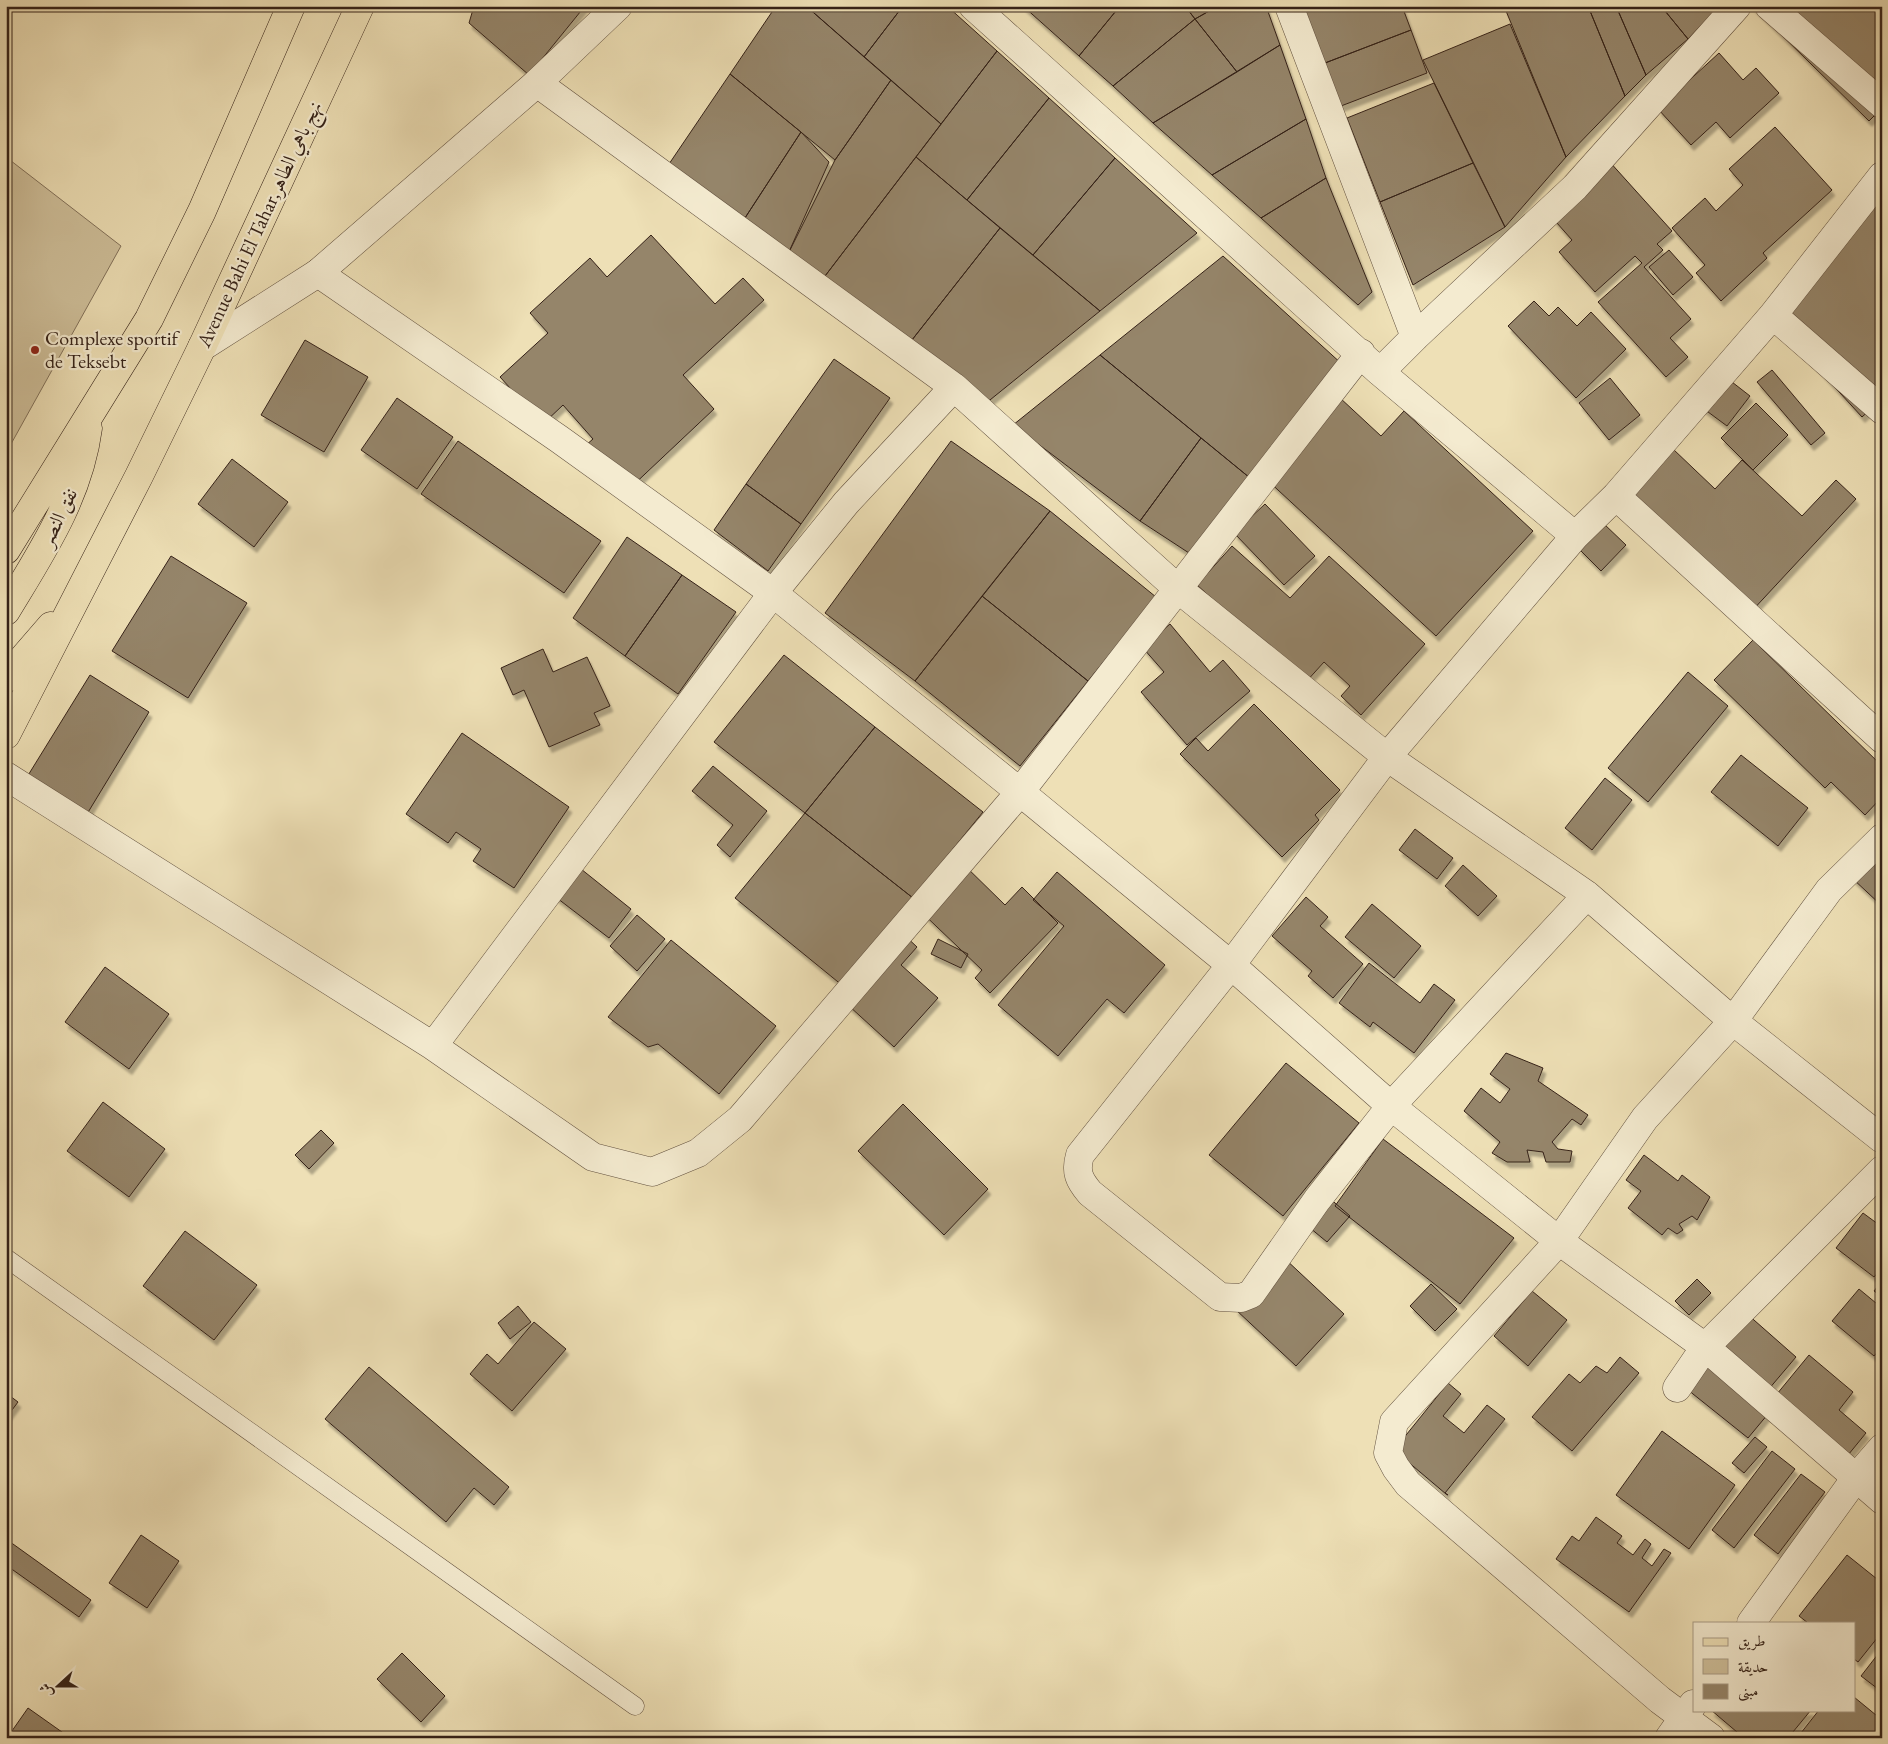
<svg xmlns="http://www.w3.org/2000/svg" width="1888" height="1744" font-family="'EB Garamond',Amiri,serif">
	<defs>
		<filter id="shadow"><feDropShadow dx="3" dy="5.5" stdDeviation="1" flood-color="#0004"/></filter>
	</defs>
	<rect width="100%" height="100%" fill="#eee0b6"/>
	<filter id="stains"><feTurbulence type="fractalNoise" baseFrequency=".004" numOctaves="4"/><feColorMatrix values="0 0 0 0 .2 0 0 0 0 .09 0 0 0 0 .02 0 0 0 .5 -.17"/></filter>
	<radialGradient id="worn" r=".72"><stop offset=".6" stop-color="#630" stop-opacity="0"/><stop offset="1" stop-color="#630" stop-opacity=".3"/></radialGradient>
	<path fill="#cfc09b" stroke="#82715a" d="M6,157L121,246L6,453Z"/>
	<path fill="#95856a" stroke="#352218" filter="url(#shadow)" d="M474,6H585L529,75L469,23Z
		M776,6H806L891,80L835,160L730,74Z
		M806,6H903L864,57Z
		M903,6H947L997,51L941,124L864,57Z
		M1023,6H1120L1079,56Z
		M1120,6H1185L1195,19L1113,86L1079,56Z
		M1185,6H1218L1195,19Z
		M1218,6H1266L1280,45L1237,72L1195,19Z
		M1302,6H1402L1411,30L1325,63Z
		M1504,6H1588L1625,96L1566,157Z
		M1588,6H1616L1646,75L1625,96Z
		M1616,6H1661L1688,39L1646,75Z
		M1661,6H1720L1688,39Z
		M1752,6H1882V108L1869,121Z
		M1195,19L1237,72L1153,123L1113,86Z
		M1510,24L1566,157L1505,227L1423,60Z
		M1411,30L1427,73L1341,106L1325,63Z
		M1280,45L1306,119L1212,175L1153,123Z
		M997,51L1049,98L967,200L916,157Z
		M1719,53L1743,80L1756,68L1779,93L1730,138L1716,122L1691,145L1658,109Z
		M730,74L801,132L743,221L669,164Z
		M891,80L941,124L822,280L788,254L835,160Z
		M1434,83L1473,163L1380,202L1347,118Z
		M1049,98L1115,158L1033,255L967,200Z
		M1306,119L1326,178L1261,218L1212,175Z
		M1775,127L1832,190L1763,253L1767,258L1721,301L1696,273L1705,265L1672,228L1705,198L1716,211L1743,185L1729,169Z
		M801,132L829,162L788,254L743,221Z
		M916,157L1000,228L908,345L822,280Z
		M1115,158L1197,233L1100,311L1033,255Z
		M1608,160L1672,231L1657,244L1663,250L1644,267L1691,319L1670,338L1688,357L1666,377L1598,302L1642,263L1635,256L1595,292L1559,252L1572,240L1549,214Z
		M1473,163L1505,227L1413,285L1380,202Z
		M1326,178L1372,292L1358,305L1261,218Z
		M1882,189V399L1862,417L1775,322Z
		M1000,228L1100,311L985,404L908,345Z
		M651,235L715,304L743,278L764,300L683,375L714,409L628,490L586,445L593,439L563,405L543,424L500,377L548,333L530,313L590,258L607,277Z
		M1669,250L1693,277L1673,295L1649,267Z
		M1223,256L1343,365L1250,478L1100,355Z
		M1534,301L1549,316L1558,307L1577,326L1591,312L1626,349L1576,398L1508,326Z
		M305,340L368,377L324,452L261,415Z
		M1100,355L1201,438L1140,521L1013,425Z
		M834,359L890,398L801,524L746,484Z
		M1772,370L1825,433L1811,445L1757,382Z
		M1723,375L1750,396L1727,426L1700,406Z
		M1610,378L1640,415L1609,440L1579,403Z
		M1339,397L1381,436L1404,411L1533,531L1436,636L1265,478Z
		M397,398L453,437L417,489L361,450Z
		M1756,403L1788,435L1753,470L1721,438Z
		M1201,438L1250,478L1189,553L1140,521Z
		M458,441L601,541L564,593L421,494Z
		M951,441L1050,511L915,681L825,613Z
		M1673,449L1715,489L1742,460L1802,516L1836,480L1856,499L1750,613L1628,496Z
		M232,459L288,502L254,547L198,504Z
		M746,484L801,524L768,571L714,530Z
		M1265,504L1315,556L1284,585L1234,533Z
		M1050,511L1156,597L1088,681L982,596Z
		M1603,523L1626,545L1601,571L1578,548Z
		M627,537L682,575L625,656L573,618Z
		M1232,546L1290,598L1329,556L1425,644L1361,715L1341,696L1350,686L1324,662L1305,683L1197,585Z
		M171,556L247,603L188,698L112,651Z
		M682,575L736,612L678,694L625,656Z
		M982,596L1088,681L1020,766L915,681Z
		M1170,624L1210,672L1223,660L1250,691L1187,745L1141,692L1164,672L1143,648Z
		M1753,640L1882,766V797L1865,815L1831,782L1825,788L1714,680Z
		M543,649L553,672L587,657L610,706L594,713L600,725L549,747L524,690L513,695L501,668Z
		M784,655L875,727L805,813L714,742Z
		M1688,672L1728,706L1648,802L1608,768Z
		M90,675L149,712L87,814L27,777Z
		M1254,704L1340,790L1315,815L1319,820L1282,857L1180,754L1196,738L1208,751Z
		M875,727L983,812L913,898L805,813Z
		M462,733L569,807L514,888L473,861L481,849L456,832L448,843L406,814Z
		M1741,755L1808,808L1778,846L1711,792Z
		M713,766L767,811L730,857L717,845L733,825L692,791Z
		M1605,778L1632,800L1592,850L1565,828Z
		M805,813L913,898L843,986L735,898Z
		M1415,829L1453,858L1437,879L1399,850Z
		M1882,846V906L1852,878Z
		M958,859L1005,905L1022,887L1058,923L990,993L975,978L982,970L914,905Z
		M576,865L631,909L609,938L553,895Z
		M1463,865L1497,896L1478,916L1445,886Z
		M1057,872L1165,965L1124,1013L1107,999L1058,1056L998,1005L1064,926L1033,900Z
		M1306,897L1328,917L1320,926L1363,964L1333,998L1308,976L1312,971L1272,936Z
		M1372,904L1421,946L1394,978L1345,937Z
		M637,915L665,939L637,971L610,946Z
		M901,932L917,947L901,965L938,998L894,1047L837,995Z
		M938,939L968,954L961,968L931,954Z
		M671,940L776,1026L719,1094L658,1044L648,1047L608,1017Z
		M1369,963L1420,1003L1434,984L1455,1000L1414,1053L1373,1022L1370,1027L1339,1003Z
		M105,967L169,1014L129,1069L65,1022Z
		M1506,1053L1543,1068L1538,1081L1588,1115L1581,1125L1572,1119L1552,1142L1558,1149L1572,1151L1570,1162H1546L1543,1152L1527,1150L1530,1162H1507L1492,1153L1500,1142L1464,1111L1481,1088L1500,1103L1510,1089L1490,1074Z
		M1286,1063L1359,1123L1283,1216L1209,1155Z
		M103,1102L165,1149L129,1197L67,1151Z
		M903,1104L988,1189L944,1235L858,1151Z
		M321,1130L334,1143L309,1169L295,1155Z
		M1383,1139L1514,1238L1460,1304L1335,1206Z
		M1644,1155L1678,1181L1682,1175L1710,1197L1697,1220L1692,1216L1679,1224L1683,1230L1677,1234L1668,1228L1662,1235L1628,1208L1641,1191L1626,1180Z
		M1327,1196L1350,1216L1327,1242L1304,1223Z
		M1863,1213L1882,1227V1268L1874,1277L1836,1248Z
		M185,1231L257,1285L214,1340L143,1286Z
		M1283,1257L1344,1314L1296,1366L1235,1309Z
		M1697,1279L1711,1293L1689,1315L1675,1301Z
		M1882,1281V1297L1874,1291Z
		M1431,1284L1457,1309L1435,1331L1410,1306Z
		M1859,1289L1882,1308V1347L1874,1356L1832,1321Z
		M1532,1291L1567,1320L1528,1366L1494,1336Z
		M518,1306L531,1322L510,1339L498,1323Z
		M1746,1313L1796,1357L1768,1390L1718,1345Z
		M534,1322L566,1349L512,1411L470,1374L487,1354L498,1364Z
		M1809,1355L1853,1392L1839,1410L1866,1433L1844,1460L1772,1400Z
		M1620,1357L1639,1373L1572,1451L1532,1417L1569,1374L1580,1383L1596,1366L1607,1373Z
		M1707,1365L1768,1414L1748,1438L1688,1390Z
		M369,1367L509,1487L494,1505L474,1488L446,1522L325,1419Z
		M1448,1383L1461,1394L1443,1416L1464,1433L1487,1405L1505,1419L1445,1493L1448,1495L1446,1494L1394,1450Z
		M6,1393L18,1402L6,1418Z
		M1662,1431L1735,1485L1689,1549L1616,1495Z
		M1755,1437L1767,1447L1744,1473L1732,1463Z
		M1772,1451L1795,1469L1734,1548L1712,1530Z
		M1801,1474L1825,1492L1778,1554L1754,1535Z
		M1596,1517L1622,1536L1617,1543L1633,1555L1645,1539L1651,1544L1642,1558L1652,1566L1664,1549L1671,1553L1629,1612L1556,1559L1572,1536L1579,1541Z
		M141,1535L179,1561L147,1608L109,1583Z
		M6,1539L91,1600L79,1617L6,1565Z
		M1847,1555L1882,1583V1632L1858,1662L1854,1659V1623H1808L1799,1616Z
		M1882,1649V1692L1861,1676Z
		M402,1653L445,1696L421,1722L377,1679Z
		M1854,1697L1882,1720V1738H1797L1819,1710H1854Z
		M28,1708L69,1737V1738H7Z
		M1711,1710H1811L1788,1738H1744Z"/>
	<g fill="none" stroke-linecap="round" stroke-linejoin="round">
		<g stroke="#635240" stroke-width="19">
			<path id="service" d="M6,1258L635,1706"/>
		</g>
		<g stroke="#635240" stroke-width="29">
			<path id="minor" d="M973,6L1380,372L1575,536
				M1289,6L1415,337
				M1769,6L1882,104
				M537,83L954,387L1177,588L1387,757L1587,895L1733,1021L1882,1139
				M318,273L559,439L773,593L1020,792L1231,965L1391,1106L1559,1241L1705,1347L1882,1500
				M1773,315L1882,410
				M1380,372L1415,337L1575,187L1737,6
				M1616,496L1882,739
				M6,776L433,1046L593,1157L652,1172L698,1153L740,1119L1020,792L1361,353
				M1587,895L1391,1106L1317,1200L1251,1294L1241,1298L1220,1297L1090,1193C1079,1180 1075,1172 1080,1155L1231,965L1387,757L1575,536L1616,496L1773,315L1882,176
				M433,1046L773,593L846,503L954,387
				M1677,1388L1705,1347L1882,1170
				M1751,1623L1855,1479L1882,1448
				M1669,1738L1693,1704
				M1711,1738L1660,1700L1408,1484L1396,1468L1388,1453L1394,1422L1559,1241L1645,1118L1733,1021L1829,890L1882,838"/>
		</g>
		<g stroke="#635240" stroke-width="29">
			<path id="tertiary" d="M202,347L318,273L537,83L618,6"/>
		</g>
		<g stroke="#352218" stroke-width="29">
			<path id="primary" d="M6,550L149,319L202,211L291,6
				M6,611C41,553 79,497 88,428
				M6,678L51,626
				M6,735L139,476L202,347L360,6"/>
		</g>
		<use href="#service" stroke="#f4ebd0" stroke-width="18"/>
		<use href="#minor" stroke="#f4ebd0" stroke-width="28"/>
		<use href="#tertiary" stroke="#f4ebd0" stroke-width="28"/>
		<use href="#primary" stroke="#eee0b6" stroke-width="28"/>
	</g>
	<circle fill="#8f2418" stroke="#f4ebd0" stroke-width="2" cx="35" cy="350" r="5"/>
	<g text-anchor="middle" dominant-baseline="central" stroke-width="4.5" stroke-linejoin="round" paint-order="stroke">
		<g font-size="20" fill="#352218" stroke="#f4ebd0">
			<text transform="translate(259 224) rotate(-65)">Avenue Bahi El Tahar,نهج باهي الطاهر</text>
			<text transform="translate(58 517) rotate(-64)">نفق النصر</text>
		</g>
		<g font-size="20" fill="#352218" stroke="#f4ebd0" text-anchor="start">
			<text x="45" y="338">Complexe sportif<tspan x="45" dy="23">de Teksebt</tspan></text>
		</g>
	</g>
	<rect width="1888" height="1744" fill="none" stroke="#eee0b6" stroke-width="25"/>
	<rect x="8" y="8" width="1873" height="1729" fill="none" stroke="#352218" stroke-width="2.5"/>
	<rect x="12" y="12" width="1863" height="1719" fill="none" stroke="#352218"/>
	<rect x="1693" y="1622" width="162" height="90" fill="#f4ebd0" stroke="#a89b86"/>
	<rect x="1703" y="1638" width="25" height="8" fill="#eee0b6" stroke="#a89b86"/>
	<text x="1738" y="1646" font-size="15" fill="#352218">طريق</text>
	<rect x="1703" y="1659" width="25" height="15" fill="#cfc09b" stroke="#a89b86"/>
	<text x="1738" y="1672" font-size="15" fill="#352218">حديقة</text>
	<rect x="1703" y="1684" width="25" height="15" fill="#95856a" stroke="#a89b86"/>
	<text x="1738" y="1696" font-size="15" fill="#352218">مبنى</text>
	<g transform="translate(58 1686) rotate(249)" stroke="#f4ebd0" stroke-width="4" paint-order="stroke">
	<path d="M0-4L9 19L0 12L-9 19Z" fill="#352218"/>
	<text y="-8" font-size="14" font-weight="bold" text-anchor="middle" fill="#352218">ش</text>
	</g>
	<rect width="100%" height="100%" filter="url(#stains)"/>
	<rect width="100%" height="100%" fill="url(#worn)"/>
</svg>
